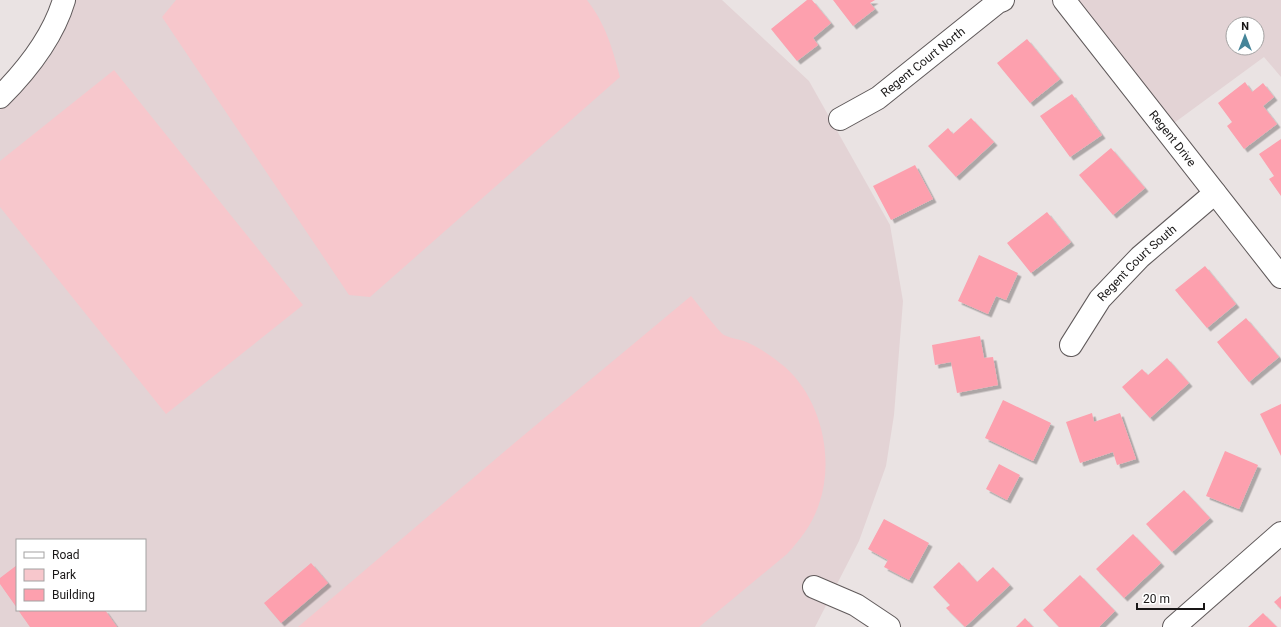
<svg xmlns="http://www.w3.org/2000/svg" width="1281" height="627" font-family="Roboto,sans-serif">
	<defs>
		<filter id="shadow"><feDropShadow dx="3.5" dy="3.5" stdDeviation="0" flood-color="#0004"/></filter>
	</defs>
	<rect width="100%" height="100%" fill="#eae3e3"/>
	<path fill="#e3d3d5" fill-rule="evenodd" d="M75,0H722L809,81L890,225L903,301L894,415L886,466L859,541L815,627H0V110L49,58L72,11ZM17,540H145V610H17Z
		M1079,0H1281V77L1264,57L1174,123ZM1233,24H1257V48H1233Z"/>
	<path fill="#f7c7cc" d="M176,0H587C606,25 612,47 620,77L370,297L349,295L162,17Z
		M114,70L303,305L166,414L0,207V161Z
		M691,296C697,303 718,331 724,335C730,338 738,339 744,341C759,347 773,357 785,367C821,399 835,458 819,504C813,523 801,539 787,554L699,627H298L518,440Z"/>
	<path fill="#fda0ae" filter="url(#shadow)" d="M807,0H812L831,23L813,38L818,45L797,61L771,29Z
		M833,0H875L870,3L875,9L853,26Z
		M1027,39L1060,79L1030,103L997,63Z
		M1245,82L1252,92L1263,83L1274,97L1263,106L1277,124L1244,149L1227,126L1232,122L1218,103Z
		M1072,94L1102,135L1070,157L1040,116Z
		M971,118L994,142L956,177L928,146L948,128L953,134Z
		M1281,139V196L1269,179L1274,176L1259,154Z
		M1111,148L1145,188L1113,215L1079,175Z
		M915,165L933,199L891,220L873,186Z
		M1047,212L1071,242L1031,273L1007,243Z
		M979,255L1018,273L1006,300L996,296L988,314L958,301Z
		M1205,266L1236,304L1207,328L1175,290Z
		M1246,318L1279,357L1249,382L1217,342Z
		M980,336L984,358L993,357L998,385L957,393L951,362L935,365L932,345Z
		M1167,358L1189,383L1150,418L1122,387L1142,369L1148,375Z
		M1003,400L1051,423L1033,461L985,438Z
		M1281,404V456L1260,414Z
		M1092,413L1094,422L1120,413L1136,459L1117,465L1113,452L1080,463L1066,422Z
		M1225,451L1258,465L1239,509L1206,496Z
		M999,464L1020,475L1007,500L986,489Z
		M1184,490L1210,518L1172,552L1146,524Z
		M884,519L929,543L909,580L884,567L888,560L868,549Z
		M1133,534L1161,563L1124,598L1096,569Z
		M959,562L977,582L993,567L1010,585L965,627L946,608L950,605L933,587Z
		M311,563L328,583L281,623L264,603Z
		M17,565V608L0,584V578Z
		M1080,575L1115,611L1099,627H1059L1043,610Z
		M1281,596V609L1274,602Z
		M18,610H105L117,627H30Z
		M1263,613L1277,627H1248Z
		M1025,618L1033,627H1016Z"/>
	<g fill="none" stroke-linecap="round" stroke-linejoin="round">
		<g stroke="#605a5b" stroke-width="24">
			<g id="street">
				<path id="s1" d="M1064,0L1281,277"/>
				<path d="M0,97C27,70 53,37 64,0"/>
				<path id="s2" d="M840,119L878,98L998,2L1003,0"/>
				<path id="s3" d="M1071,345L1100,299L1140,257L1215,193"/>
				<path d="M814,587L856,605L889,627"/>
				<path d="M1174,627L1281,533"/>
			</g>
		</g>
		<use href="#street" stroke="#fff" stroke-width="22"/>
	</g>
	<g text-anchor="middle" dominant-baseline="central" stroke-width="4" stroke-linejoin="round" paint-order="stroke">
		<g font-size="12" fill="#191717" stroke="#fff">
			<text stroke="none"><textPath href="#s2" startOffset="101">Regent Court North</textPath></text>
			<text stroke="none"><textPath href="#s1" startOffset="176">Regent Drive</textPath></text>
			<text stroke="none"><textPath href="#s3" startOffset="106">Regent Court South</textPath></text>
		</g>
	</g>
	<rect x="16" y="539" width="130" height="72" fill="#ffffff" stroke="#a3a2a2"/>
	<rect x="24" y="552" width="20" height="6" fill="#ffffff" stroke="#a3a2a2"/>
	<text x="52" y="559" font-size="12" fill="#191717">Road</text>
	<rect x="24" y="569" width="20" height="12" fill="#f7c7cc" stroke="#a3a2a2"/>
	<text x="52" y="579" font-size="12" fill="#191717">Park</text>
	<rect x="24" y="589" width="20" height="12" fill="#fda0ae" stroke="#a3a2a2"/>
	<text x="52" y="599" font-size="12" fill="#191717">Building</text>
	<g transform="translate(1245 36)"><circle r="19" fill="#ffffff" stroke="#a3a2a2"/>
	<path d="M0-3L7 15L0 10L-7 15Z" fill="#458599"/>
	<text y="-6" font-size="11" font-weight="bold" text-anchor="middle" fill="#191717">N</text>
	</g>
	<path d="M1137 603v6h67v-6" fill="none" stroke="#191717" stroke-width="2"/>
	<text x="1143" y="603" font-size="12" fill="#191717" stroke="#ffffff" stroke-width="3" paint-order="stroke">20 m</text>
</svg>
